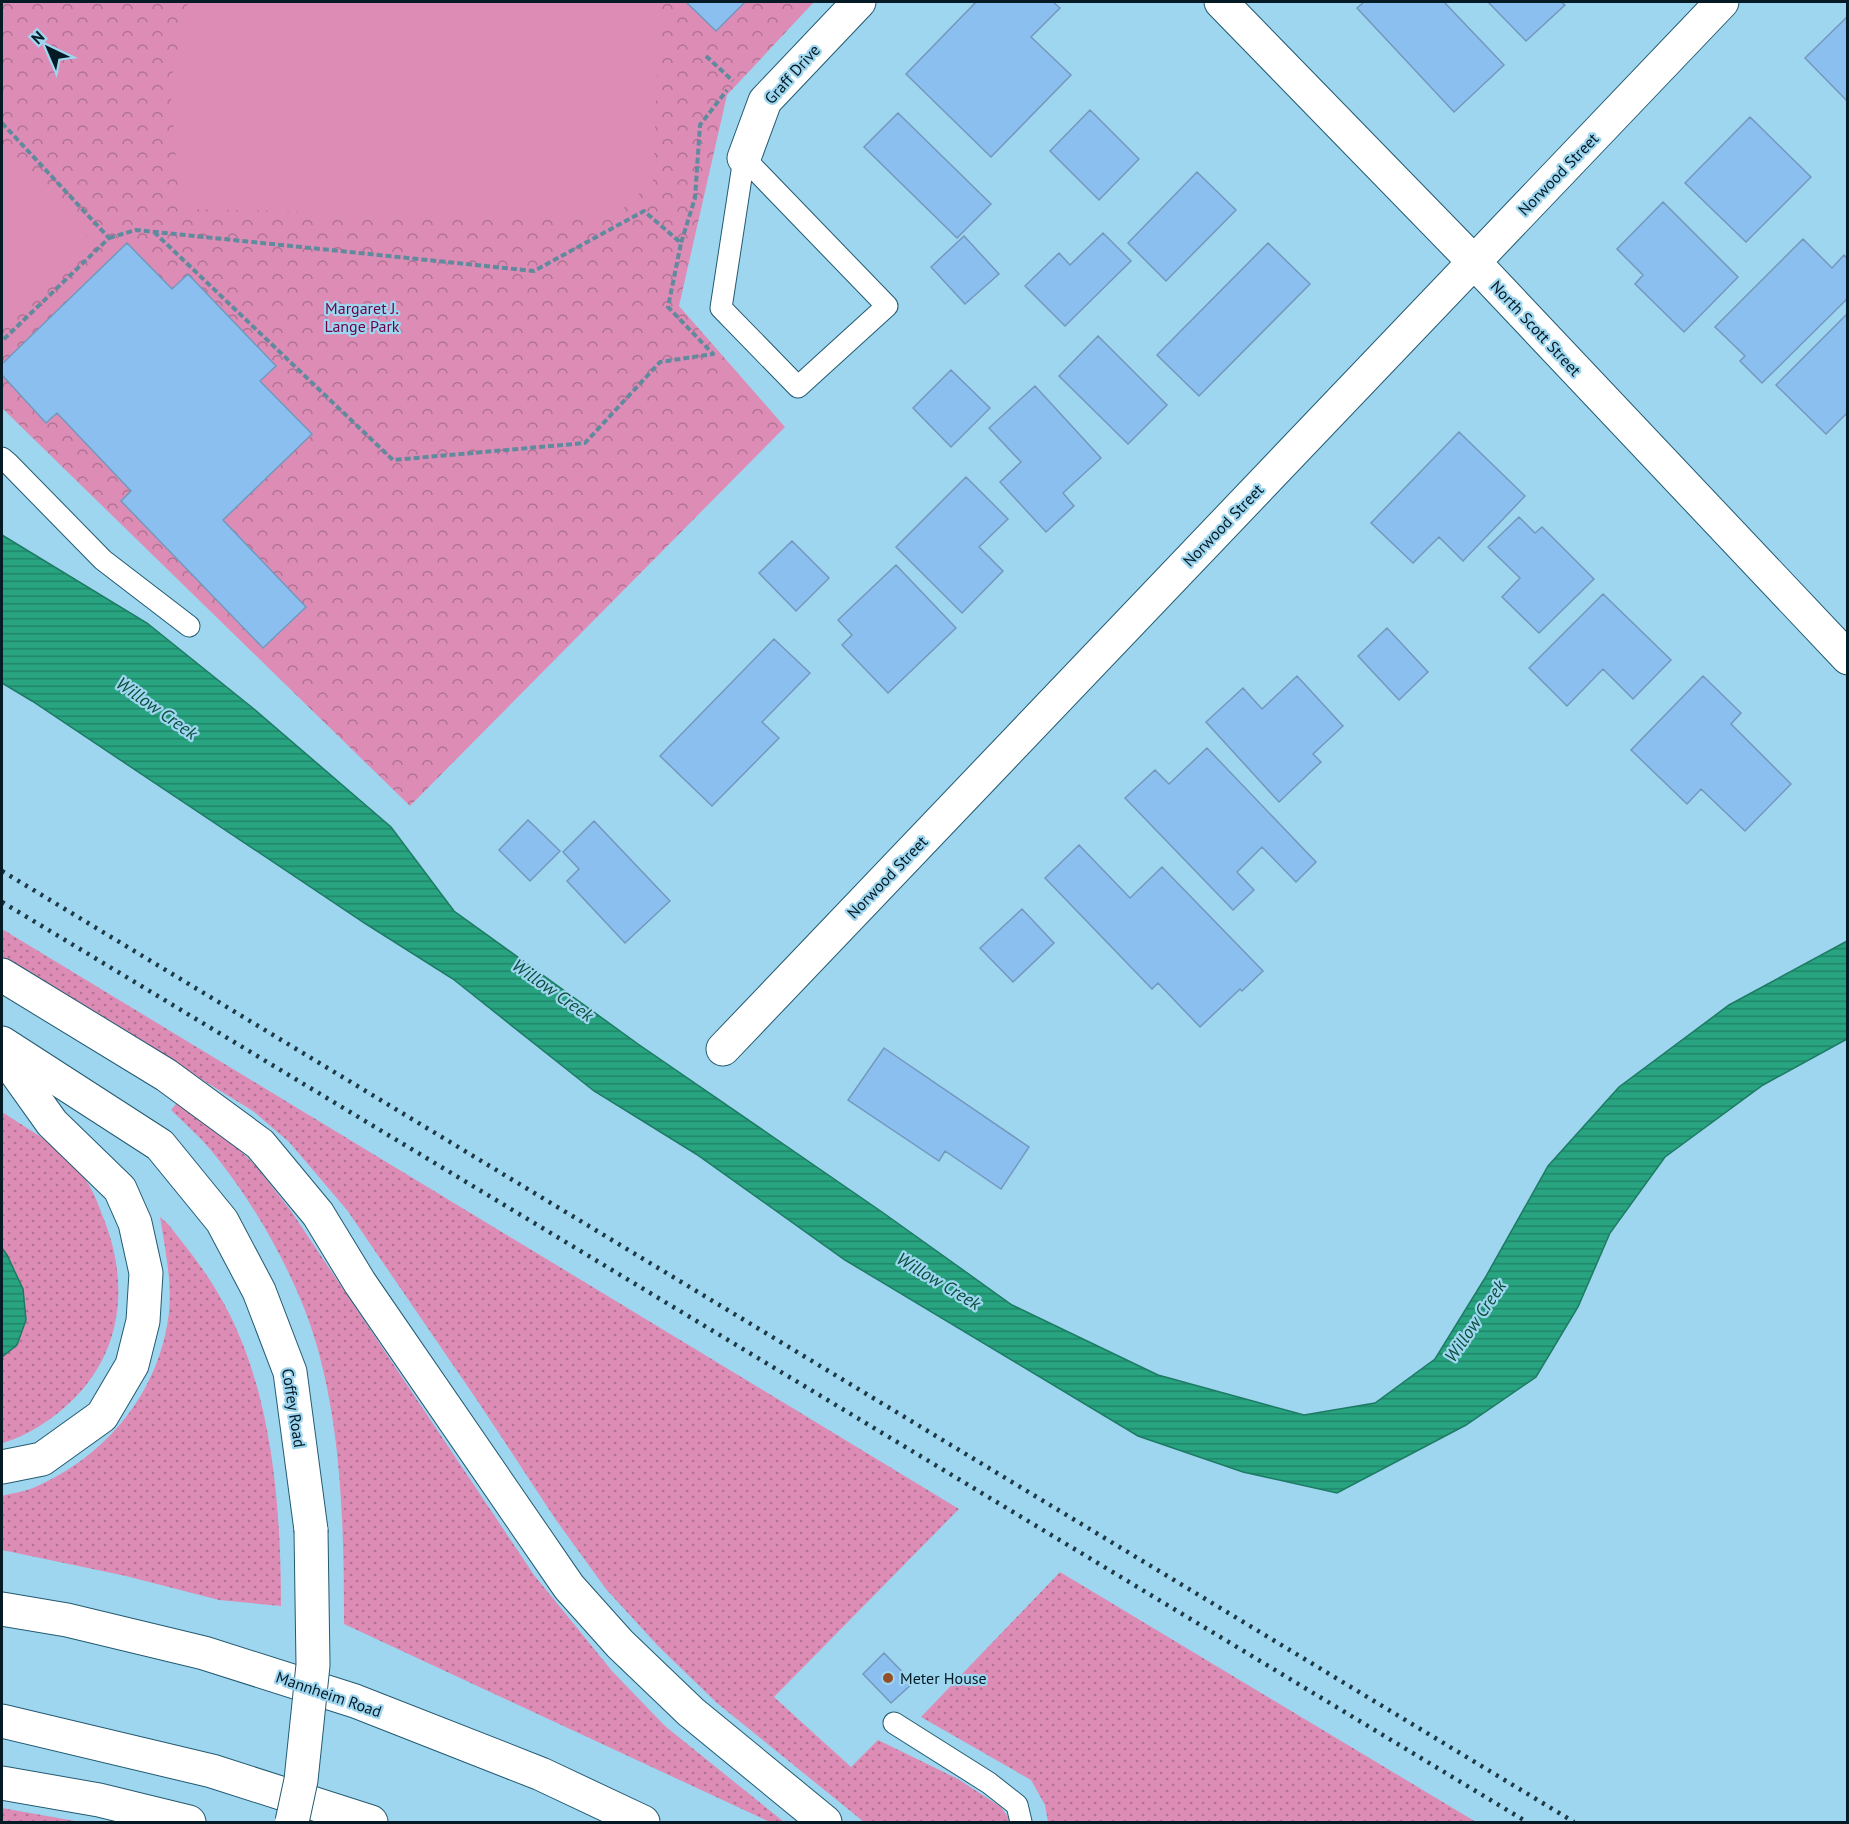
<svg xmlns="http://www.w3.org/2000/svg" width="1849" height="1824" font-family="'PT Sans',sans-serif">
	<defs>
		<pattern id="grass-dots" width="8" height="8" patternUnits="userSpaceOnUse" patternTransform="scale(1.5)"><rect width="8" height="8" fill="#dd8db5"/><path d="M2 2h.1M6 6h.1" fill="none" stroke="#b17293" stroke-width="1.8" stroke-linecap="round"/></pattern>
		<pattern id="park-crowns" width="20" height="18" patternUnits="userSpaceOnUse" patternTransform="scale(1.5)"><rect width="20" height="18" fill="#dd8db5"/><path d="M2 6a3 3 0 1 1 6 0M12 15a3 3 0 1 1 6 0" fill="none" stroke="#b17293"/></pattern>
		<pattern id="water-rules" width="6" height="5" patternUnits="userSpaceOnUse" patternTransform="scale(1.5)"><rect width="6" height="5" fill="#28a480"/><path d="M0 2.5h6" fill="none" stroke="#208569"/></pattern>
	</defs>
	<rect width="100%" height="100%" fill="#9ed6f0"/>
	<path fill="url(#grass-dots)" d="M2,929L959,1509L774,1697L851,1767L878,1740L958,1779L1001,1807L1008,1817L1009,1822H864L717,1703L658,1646L606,1589L556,1520L479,1403L347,1210L289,1142L253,1111L2,957Z
		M181,1098L216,1127L255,1165L291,1211L534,1575L612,1671L665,1726L784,1822H770L344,1624C344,1528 342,1422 312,1330C292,1269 251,1198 210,1149C198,1135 184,1123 171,1110Z
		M2,1112C31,1131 62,1147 83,1176C92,1188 98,1203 103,1217C134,1293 119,1370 50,1419C36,1429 18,1439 2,1443Z
		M160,1217L168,1224C186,1247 205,1270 219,1295C272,1384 281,1505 281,1606L219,1600L126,1576L2,1550V1496C12,1493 23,1492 33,1488C106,1457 160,1392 169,1312C172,1281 165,1248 160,1217Z
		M1060,1572L1476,1822H1048L1045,1805L1031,1780L921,1717Z
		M2,1808L81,1822H2Z"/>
	<path fill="url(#park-crowns)" d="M2,2H814L727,95L679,306L785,427L410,806L2,408Z"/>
	<path fill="#dd8db5" d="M188,2H660L653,181L614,217L180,209L170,84Z
		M2,148L91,240L2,326Z"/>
	<path fill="url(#water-rules)" stroke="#1d7b64" stroke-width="1.5" d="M2,535L147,623L254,709L391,827L454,911L638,1044L882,1212L1012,1305L1158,1375L1304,1415L1375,1403L1435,1359L1485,1278L1548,1166L1619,1087L1729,1005L1847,941V1039L1763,1085L1665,1157L1610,1233L1578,1307L1536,1377L1466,1425L1337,1493L1243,1472L1138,1436L845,1260L696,1154L594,1091L453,979L366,924L32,701L2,683Z
		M2,1248L7,1255L23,1289L26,1320L17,1345L2,1357Z"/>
	<path fill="#8bbff0" stroke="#7398bc" stroke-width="1.5" d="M686,2H745L716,31Z
		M976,2H1053L1060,8L1031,37L1071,75L991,157L906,74Z
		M1364,2H1444L1504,65L1454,112L1357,8Z
		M1488,2H1561L1565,5L1526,41Z
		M1848,16V102L1805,58Z
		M1090,110L1139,159L1099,200L1050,151Z
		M898,113L991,204L957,238L864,147Z
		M1750,117L1811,177L1746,242L1685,183Z
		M1197,172L1236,210L1166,281L1128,243Z
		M1663,202L1738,277L1684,332L1635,284L1643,275L1617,249Z
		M1103,233L1131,261L1065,326L1025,286L1059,253L1070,265Z
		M964,236L999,274L965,304L931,267Z
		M1803,239L1832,268L1844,255L1848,259V298L1762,383L1740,361L1745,356L1715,327Z
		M127,243L172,289L188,274L276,366L260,381L312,434L223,520L306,607L263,648L121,501L131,491L57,413L46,423L2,375V364Z
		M1268,243L1310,284L1199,396L1157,355Z
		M1848,313V412L1826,434L1776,385Z
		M1098,336L1167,405L1128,444L1059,376Z
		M951,370L990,408L951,447L913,408Z
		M1035,386L1101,458L1063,493L1074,506L1046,532L1000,482L1021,462L989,428Z
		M1459,432L1525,496L1463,561L1439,537L1413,563L1371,523Z
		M966,477L1008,519L979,547L1003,571L962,613L896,547Z
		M1519,517L1535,533L1542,527L1594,579L1539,633L1502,597L1520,578L1488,547Z
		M792,541L829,578L796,611L759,573Z
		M896,565L956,628L888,693L842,645L852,635L838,620Z
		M1603,594L1671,660L1633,699L1603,669L1567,706L1529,668Z
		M1387,628L1428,672L1399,700L1358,656Z
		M774,639L810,673L762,722L779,738L712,806L660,756Z
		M1297,676L1343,726L1313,754L1321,762L1279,802L1206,722L1243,688L1262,709Z
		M1703,676L1741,713L1731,724L1791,784L1745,831L1701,789L1687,804L1631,750Z
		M1207,748L1316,862L1296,882L1262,847L1237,872L1254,890L1233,910L1125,798L1155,770L1169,784Z
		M528,820L560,851L530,881L499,850Z
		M594,821L670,901L625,943L567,881L579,869L563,852Z
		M1079,845L1130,898L1162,867L1263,971L1242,991L1240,989L1200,1027L1158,983L1152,989L1045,878Z
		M1022,909L1054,943L1013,982L980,948Z
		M884,1048L1029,1147L1001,1189L945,1151L939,1161L848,1100Z
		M884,1653L913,1683L891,1703L863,1674Z"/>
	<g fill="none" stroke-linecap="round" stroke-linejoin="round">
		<g stroke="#235a71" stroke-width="23">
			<path id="lane" d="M744,158L887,306L798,387L721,308Z
				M2,458L9,464L103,560L189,626
				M894,1723L989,1783L1017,1805L1021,1822"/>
		</g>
		<g stroke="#235a71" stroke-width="35">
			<path id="street" d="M1221,2L1474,262L1848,658
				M744,158L765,101L859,2
				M2,1043L160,1145L222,1221L259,1291L290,1372L311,1530
				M723,1049L1722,2"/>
		</g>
		<g stroke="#235a71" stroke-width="35">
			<path id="primary" d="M2,975L166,1075L260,1144L318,1214L360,1283L569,1587L620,1644L691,1712L825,1822
				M2,1053L52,1123L120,1189L135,1223L146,1273L143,1321L132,1365L102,1416L42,1459L2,1467
				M2,1609L67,1620L204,1653L355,1701L541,1774L643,1822
				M2,1721L212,1771L371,1822
				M2,1783L99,1800L189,1822"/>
		</g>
		<path stroke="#608a9d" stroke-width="4" stroke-dasharray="6 3" stroke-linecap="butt" d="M706,56L733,81
			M2,123L109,238L2,341
			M154,232L393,460L585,443L660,362L713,354L668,307L681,243
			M109,238L136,230L534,271L644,211L681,243L695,198L700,125L727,90"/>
		<use href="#lane" stroke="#fff" stroke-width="21"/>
		<use href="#street" stroke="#fff" stroke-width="33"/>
		<use href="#primary" stroke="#fff" stroke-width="33"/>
		<path stroke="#1e3a46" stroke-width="4.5" stroke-dasharray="3 6" stroke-linecap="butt" d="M2,871L1574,1822
			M2,902L1527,1822"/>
		<g stroke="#235a71" stroke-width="35" stroke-linecap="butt">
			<path id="street-bridge" d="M292,1822L301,1780L313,1665L311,1530"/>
		</g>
		<use href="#street-bridge" stroke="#fff" stroke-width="33"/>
	</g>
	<circle fill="#954f27" stroke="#9ed6f0" stroke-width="2" cx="888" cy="1678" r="6"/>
	<g text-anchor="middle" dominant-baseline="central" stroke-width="4.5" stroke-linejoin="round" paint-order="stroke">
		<g font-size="16" fill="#041a24" stroke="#9ed6f0">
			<text transform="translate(792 74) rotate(-48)">Graff Drive</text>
			<text transform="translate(1558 174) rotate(-46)">Norwood Street</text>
			<text transform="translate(1536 328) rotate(47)">North Scott Street</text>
			<text transform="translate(1223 525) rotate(-46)">Norwood Street</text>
			<text transform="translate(887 877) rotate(-46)">Norwood Street</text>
			<text transform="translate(294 1408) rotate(81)">Coffey Road</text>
			<text transform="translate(329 1694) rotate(19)">Mannheim Road</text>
		</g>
		<g font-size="16" fill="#6a0447" stroke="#9ed6f0">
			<text x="362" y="308">Margaret J.<tspan x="362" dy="18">Lange Park</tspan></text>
		</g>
		<g font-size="16" fill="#041a24" stroke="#9ed6f0" text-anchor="start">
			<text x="900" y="1678">Meter House</text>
		</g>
		<g font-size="18" font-style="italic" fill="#0c4e3b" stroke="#9ed6f0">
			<text transform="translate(157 708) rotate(35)">Willow Creek</text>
			<text transform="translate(553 990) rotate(35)">Willow Creek</text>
			<text transform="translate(939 1281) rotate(31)">Willow Creek</text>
			<text transform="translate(1475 1321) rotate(-56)">Willow Creek</text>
		</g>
	</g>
	<rect width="1849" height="1824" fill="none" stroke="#041a24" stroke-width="6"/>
	<g transform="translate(48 48) rotate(316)" stroke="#9ed6f0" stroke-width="4.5" paint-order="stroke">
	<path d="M0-4.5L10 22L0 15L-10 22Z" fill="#041a24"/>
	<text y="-9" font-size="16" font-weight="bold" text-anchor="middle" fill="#041a24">N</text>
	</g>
</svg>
